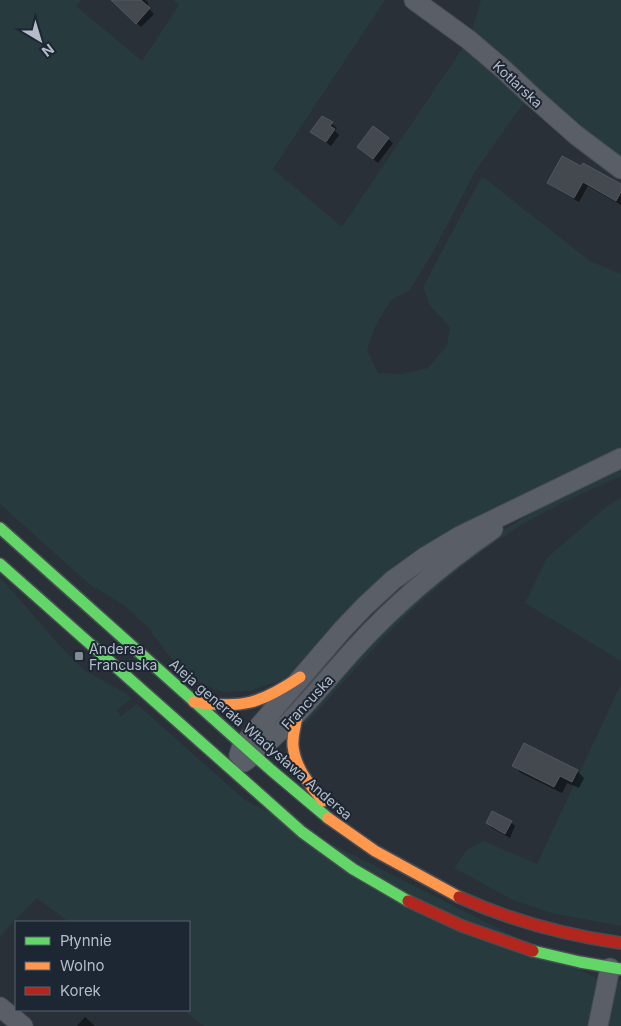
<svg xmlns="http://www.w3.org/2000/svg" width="621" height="1026" font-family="Inter,sans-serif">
	<rect width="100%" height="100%" fill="#2a3038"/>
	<path fill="#273a3e" d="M0,0H81L76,6L142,61L179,5L173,0H385L273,169L342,227L466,43L524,98L523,104L476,170L434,250L410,290L391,300L375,327L367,350L378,373L402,374L428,368L447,346L450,327L430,306L423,287L482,176L590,261L621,274V448L548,483L392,570L361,596L285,679L249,691L225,692L214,689L199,682L188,673L171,658L151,632L152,631L125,606L89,584L0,504Z
		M481,0H621V166L470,37Z
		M621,468V476C584,493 546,509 512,531C477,554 444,580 413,609C374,645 340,687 304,726L306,717C367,647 430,576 510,526C545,504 583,486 621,468Z
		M621,498V661L525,603L547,558L606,507Z
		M0,577L63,649L84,670L127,694L131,699L117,710L121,716L137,704L245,800L598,979L594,1026H204L183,1010H189V922H69L37,898L0,936Z
		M621,684V926L551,913L513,900L454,868L467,850L483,841L537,864Z
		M621,979V1026H602L613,984Z"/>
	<path fill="#0007" d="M124,0H145L148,2V8L154,14L141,27L119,6Z
		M323,117L337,128L335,131L339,135L331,146L312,132Z
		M388,139L393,143L378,163L358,147Z
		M562,157L621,185V205L588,186L579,202L553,187L548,183Z
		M514,766L577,771L584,778L579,788L567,783L562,793L521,773Z
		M511,822L515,826L510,838L492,828L487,823Z
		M85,1017L95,1026H77Z"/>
	<path fill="#444950" stroke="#52575f" d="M111,0H141L150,8L136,24Z
		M322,116L333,122L330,126L335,129L326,142L310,132Z
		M373,126L389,138L373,159L357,147Z
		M562,156L581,166L583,163L621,184V192L616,201L583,182L574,198L547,183Z
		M524,743L578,770L572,782L560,776L554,787L512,766Z
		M492,811L512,821L505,834L486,823Z"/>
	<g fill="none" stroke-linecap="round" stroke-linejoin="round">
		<g stroke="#484c53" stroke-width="21">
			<path id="street" d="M414,0L469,40L503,69L533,97L576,135L621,169
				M239,755L242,746L343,629L365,606L393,580L425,557L460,536L621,458
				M244,762C287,730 319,688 355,648C396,603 444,563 493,529
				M0,1007L23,1026
				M598,1026L610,968"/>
		</g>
		<g stroke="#484c53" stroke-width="14">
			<path id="fast" d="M0,528L271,770L328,818
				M0,564L302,832L353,869L408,901
				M533,951L580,962L621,969"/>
		</g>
		<g stroke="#484c53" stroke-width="14">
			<path id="slow" d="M194,702C242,709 260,704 300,677
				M297,715C296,725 292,736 293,746C295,768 310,785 323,801
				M328,818L375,851L459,897"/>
		</g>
		<g stroke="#484c53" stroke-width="14">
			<path id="jam" d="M459,897C512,921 565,935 621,943
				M408,901L462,926L533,951"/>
		</g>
		<use href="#street" stroke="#5a5e66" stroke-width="19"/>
		<use href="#fast" stroke="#63d668" stroke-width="11"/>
		<use href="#slow" stroke="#ff974d" stroke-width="11"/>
		<use href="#jam" stroke="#b3261e" stroke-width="11"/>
	</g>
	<rect fill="#848b96" stroke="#1d2633" stroke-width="2" x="74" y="651" width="10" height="10" rx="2.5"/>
	<g text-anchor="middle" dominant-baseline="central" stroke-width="4" stroke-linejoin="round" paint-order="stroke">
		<g font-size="14" fill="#b4bcc9" stroke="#1d2633">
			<text transform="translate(518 84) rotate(43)">Kotlarska</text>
			<text transform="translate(307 702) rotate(-47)">Francuska</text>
			<text transform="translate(261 739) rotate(41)">Aleja generała Władysława Andersa</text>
		</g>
		<g font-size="14" fill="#b4bcc9" stroke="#1d2633" text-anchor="start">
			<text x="89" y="648">Andersa<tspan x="89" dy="16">Francuska</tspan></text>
		</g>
	</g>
	<rect x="15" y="921" width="175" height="90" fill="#1d2633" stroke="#59626f"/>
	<rect x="25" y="937" width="25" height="8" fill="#63d668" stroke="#59626f"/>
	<text x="60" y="946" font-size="15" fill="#b4bcc9">Płynnie</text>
	<rect x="25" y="962" width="25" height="8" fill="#ff974d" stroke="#59626f"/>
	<text x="60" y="971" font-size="15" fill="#b4bcc9">Wolno</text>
	<rect x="25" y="987" width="25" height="8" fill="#b3261e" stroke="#59626f"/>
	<text x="60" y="996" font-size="15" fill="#b4bcc9">Korek</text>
	<g transform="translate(40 40) rotate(142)" stroke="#1d2633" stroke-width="4" paint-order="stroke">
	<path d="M0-4L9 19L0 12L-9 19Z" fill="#b4bcc9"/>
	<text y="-8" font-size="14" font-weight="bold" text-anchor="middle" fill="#b4bcc9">N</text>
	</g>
</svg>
